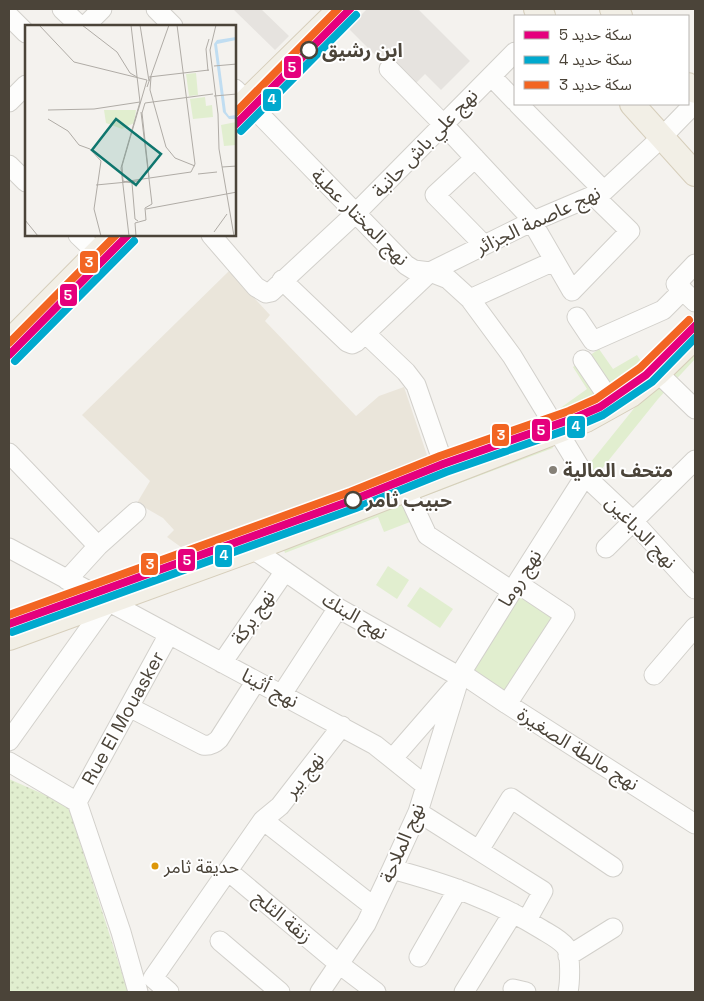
<svg xmlns="http://www.w3.org/2000/svg" width="704" height="1001" font-family="'Space Grotesk','Noto Sans Arabic',sans-serif">
	<defs>
		<pattern id="park-dots" width="8" height="8" patternUnits="userSpaceOnUse" patternTransform="scale(1.25)"><rect width="8" height="8" fill="#e1eecf"/><path d="M2 2h.1M6 6h.1" fill="none" stroke="#c3cdb2" stroke-width="1.8" stroke-linecap="round"/></pattern>
	</defs>
	<rect width="100%" height="100%" fill="#f4f2ee"/>
	<path fill="#eae5da" d="M229,271L270,315L265,321L356,416L379,396L404,387L429,461L185,550L167,537L174,530L163,518L137,503L150,481L82,415Z"/>
	<path fill="#e1eecf" d="M695,342V359L658,399L596,476L586,468L648,391Z
		M599,349L613,369L637,355L644,366L564,420L559,409L587,389L573,367Z
		M550,441L553,448L420,498L418,490Z
		M400,495L410,522L384,532L378,517L285,553L281,542Z
		M388,566L409,580L397,599L376,585Z
		M420,587L453,609L440,628L407,606Z
		M517,588L561,616L507,700L463,671Z"/>
	<path fill="url(#park-dots)" d="M9,779L68,805L128,992H9Z"/>
	<path fill="#e6e3df" d="M233,9H261L289,36L275,50Z
		M367,9H418L470,61L441,90L425,74L415,84L389,59L384,64L348,28Z"/>
	<g fill="none" stroke-linecap="round" stroke-linejoin="round">
		<g stroke="#d2d0cb" stroke-width="21">
			<path id="minor" d="M62,9L80,26
				M156,9L173,26
				M10,17L26,33
				M85,26L102,9
				M389,69L443,124L528,215L572,291L630,231L594,196
				M491,76L515,101
				M235,89L406,265L414,270L430,272L448,279L470,299L512,356L585,476L633,521L695,589
				M9,102L26,85
				M518,104L604,191
				M475,158L435,195L483,244
				M9,165L26,182
				M78,235L97,253
				M211,235L256,287L266,293L271,292L356,213L515,52
				M695,264L676,284L695,302
				M282,280L347,342L352,344L356,342L430,272L531,222L604,191L662,137L695,103
				M470,299L554,261
				M577,317L593,341L663,310L683,290
				M366,334L406,372L416,385L447,474
				M583,360L614,406
				M658,373L695,409
				M9,453L98,546
				M406,490L427,535L512,591
				M9,548L375,745L425,785
				M606,548L695,460
				M253,549L338,608L460,677
				M67,580L98,546L136,512
				M222,663L285,571
				M461,673L507,704L695,824
				M654,675L695,627
				M282,694L338,608
				M507,704L565,615L517,583
				M129,707L203,745C210,746 214,744 219,739L256,681
				M9,741L109,601
				M393,758L453,689
				M9,762L77,802L121,932L138,992
				M77,802L169,634
				M418,812L543,891L527,920
				M263,820L374,907
				M479,850L511,798L613,867
				M392,869C447,884 492,899 541,929C549,934 560,939 566,947C571,956 570,982 568,992
				M228,871L339,964L376,992
				M220,941L280,992
				M568,956L613,928
				M419,957L458,889
				M513,989L526,992
				M169,992L153,978L263,820L280,806L342,726
				M320,992L366,924L392,869L418,812L461,673L517,583L585,476
				M464,992L513,913"/>
		</g>
		<g stroke="#d6cebb" stroke-width="26">
			<path id="major" d="M536,9L543,16
				M612,9L620,16
				M688,85L695,91
				M632,104L695,174
				M235,112L340,9
				M9,342L115,235
				M9,638L253,549L586,420L631,395L658,373L695,337"/>
		</g>
		<use href="#minor" stroke="#fdfdfc" stroke-width="19"/>
		<use href="#major" stroke="#f2efe6" stroke-width="24"/>
		<g stroke="#fff" stroke-width="11">
			<path id="rail-1" d="M235,125L350,9
				M9,355L128,235
				M9,624L353,500L443,464L572,419L600,407L646,375L695,326"/>
		</g>
		<g stroke="#fff" stroke-width="11">
			<path id="rail-2" d="M241,131L356,15
				M15,361L134,241
				M12,632L356,508L446,472L575,427L603,415L652,382L695,338"/>
		</g>
		<g stroke="#fff" stroke-width="11">
			<path id="rail-3" d="M235,113L338,9
				M9,343L116,235
				M9,615L350,492L440,456L569,411L596,399L640,368L689,320"/>
		</g>
		<use href="#rail-1" stroke="#e5007d" stroke-width="8"/>
		<use href="#rail-2" stroke="#00a9ce" stroke-width="8"/>
		<use href="#rail-3" stroke="#f26522" stroke-width="8"/>
	</g>
	<g fill="#fff" stroke="#4b4439" stroke-width="2.5">
		<circle cx="309" cy="50" r="8"/>
		<circle cx="353" cy="500" r="8"/>
	</g>
	<circle fill="#868178" stroke="#fff" stroke-width="2" cx="553" cy="470" r="5"/>
	<circle fill="#dd9709" stroke="#fff" stroke-width="2" cx="155" cy="866" r="4.5"/>
	<g text-anchor="middle" dominant-baseline="central" stroke-width="4" stroke-linejoin="round" paint-order="stroke">
		<g font-size="18" fill="#4b4439" stroke="#fff" text-anchor="start">
			<text x="164" y="866">حديقة ثامر</text>
		</g>
		<g font-size="19" font-weight="bold" fill="#4b4439" stroke="#fff" text-anchor="start">
			<text x="322" y="50">ابن رشيق</text>
			<text x="366" y="500">حبيب ثامر</text>
		</g>
		<g font-size="19" fill="#4b4439" stroke="#fff">
			<text transform="translate(425 143) rotate(-46)">نهج علي باش حانبة</text>
			<text transform="translate(360 217) rotate(45)">نهج المختار عطية</text>
			<text transform="translate(538 220) rotate(-25)">نهج عاصمة الجزائر</text>
			<text transform="translate(641 532) rotate(46)">نهج الدباغين</text>
			<text transform="translate(520 578) rotate(-58)">نهج روما</text>
			<text transform="translate(355 616) rotate(31)">نهج البنك</text>
			<text transform="translate(253 617) rotate(-56)">نهج بركة</text>
			<text transform="translate(270 688) rotate(28)">نهج أثينا</text>
			<text transform="translate(123 718) rotate(-61)">Rue El Mouasker</text>
			<text transform="translate(578 749) rotate(32)">نهج مالطة الصغيرة</text>
			<text transform="translate(304 775) rotate(-52)">نهج بير</text>
			<text transform="translate(402 843) rotate(-67)">نهج الملاحة</text>
			<text transform="translate(283 917) rotate(40)">زنقة الثلج</text>
		</g>
		<g font-size="19" font-weight="bold" fill="#4b4439" stroke="#fff" text-anchor="start">
			<text x="563" y="470">متحف المالية</text>
		</g>
	</g>
	<g transform="translate(25 25)">
		<rect width="211" height="211" fill="#f4f2ee"/>
		<path d="M211,97V120L199,121L196,100Z" fill="#e1eecf"/>
		<path d="M171,48L173,70L164,71L161,49ZM79,85H111L109,98L97,104L81,98Z" fill="#e1eecf"/>
		<path d="M180,72L181,81L187,80L188,92L168,94L165,74Z" fill="#e1eecf"/>
		<path d="M211,12V15L192,19L201,87L204,91L211,90V94H204L198,87L189,19L192,15Z" fill="#c0ddf1"/>
		<path fill="none" stroke="#b0aca6" stroke-width="1" d="M14,0L49,37L122,55L97,141L98,156L107,158L110,194L113,196M57,0L92,27L105,48L112,52M115,0L124,56M191,0L185,25L193,89L194,124L209,211M189,41L212,39M183,46L181,24L184,14M124,52L184,45M126,52L125,65L141,122L150,133L170,141M122,62L144,0M189,71L212,69M23,85L69,84L115,77M23,94L43,106L54,120L65,124L76,136L69,184L76,211M197,142L212,141M173,149L192,147M124,152L117,88L120,78L188,69M97,157L166,147L170,139L152,0M71,160L113,156M121,184L212,167M0,195L13,211M189,207L202,189M104,211L96,143L115,77L106,0M111,211L110,198L121,195L120,183L127,179L116,87"/>
		<path fill="#0f766e" fill-opacity="0.15" stroke="#0f766e" stroke-width="2.5" d="M91,94L136,129L111,160L67,125Z"/>
		<rect width="211" height="211" fill="none" stroke="#4b4439" stroke-width="2.5"/>
	</g>
	<g stroke="#fff" stroke-width="2">
		<rect x="283" y="55" width="19" height="24" rx="5" fill="#e5007d"/>
		<rect x="262" y="88" width="20" height="24" rx="5" fill="#00a9ce"/>
		<rect x="79" y="250" width="20" height="24" rx="5" fill="#f26522"/>
		<rect x="59" y="283" width="19" height="24" rx="5" fill="#e5007d"/>
		<rect x="566" y="415" width="20" height="24" rx="5" fill="#00a9ce"/>
		<rect x="531" y="418" width="20" height="24" rx="5" fill="#e5007d"/>
		<rect x="491" y="423" width="19" height="24" rx="5" fill="#f26522"/>
		<rect x="214" y="544" width="19" height="24" rx="5" fill="#00a9ce"/>
		<rect x="177" y="548" width="19" height="24" rx="5" fill="#e5007d"/>
		<rect x="140" y="552" width="19" height="24" rx="5" fill="#f26522"/>
	</g>
	<g font-size="14" text-anchor="middle" font-weight="bold" fill="#fff">
		<text x="292" y="72">5</text>
		<text x="272" y="104">4</text>
		<text x="89" y="267">3</text>
		<text x="68" y="300">5</text>
		<text x="576" y="431">4</text>
		<text x="541" y="435">5</text>
		<text x="501" y="440">3</text>
		<text x="224" y="560">4</text>
		<text x="187" y="565">5</text>
		<text x="150" y="569">3</text>
	</g>
	<rect width="704" height="1001" fill="none" stroke="#4b4439" stroke-width="20"/>
	<rect x="514" y="15" width="175" height="90" fill="#ffffff" stroke="#b7b4b0"/>
	<rect x="524" y="31" width="25" height="8" fill="#e5007d" stroke="#b7b4b0"/>
	<text x="559" y="40" font-size="15" fill="#4b4439">سكة حديد 5</text>
	<rect x="524" y="56" width="25" height="8" fill="#00a9ce" stroke="#b7b4b0"/>
	<text x="559" y="65" font-size="15" fill="#4b4439">سكة حديد 4</text>
	<rect x="524" y="81" width="25" height="8" fill="#f26522" stroke="#b7b4b0"/>
	<text x="559" y="90" font-size="15" fill="#4b4439">سكة حديد 3</text>
</svg>
